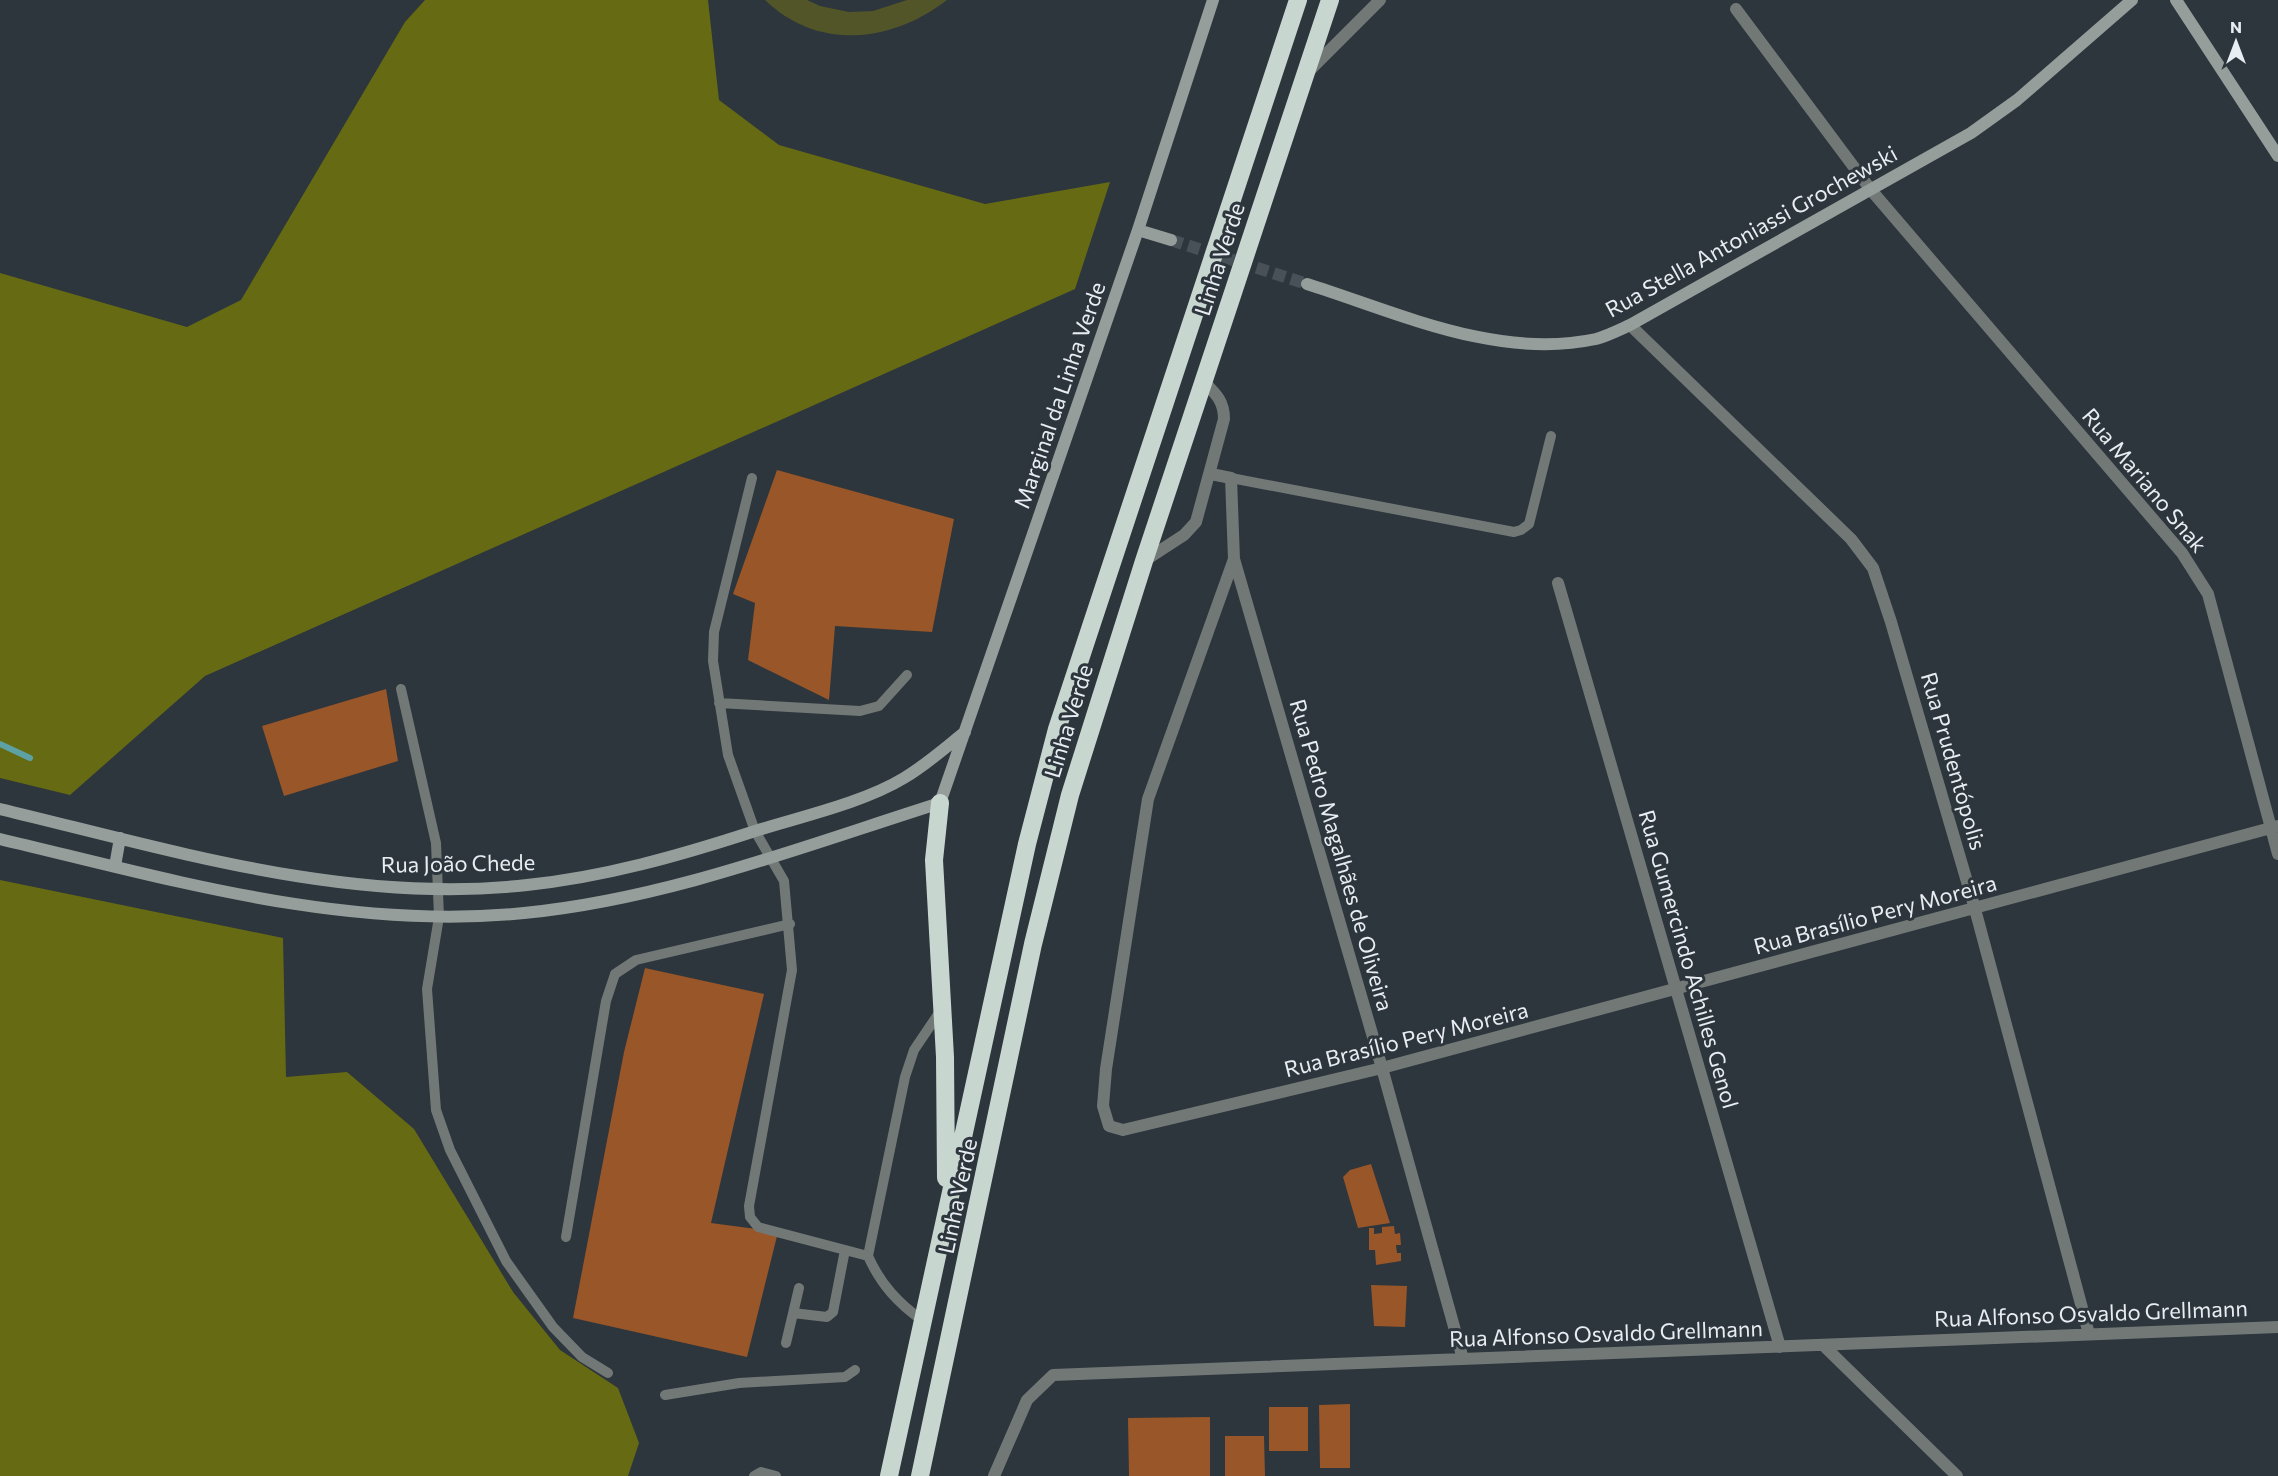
<svg xmlns="http://www.w3.org/2000/svg" width="2278" height="1476" font-family="Commissioner,sans-serif">
	<rect width="100%" height="100%" fill="#2d353d"/>
	<path fill="#525528" d="M765,0H807L820,6L849,12L873,11L907,0H947C893,42 819,52 765,0Z"/>
	<path fill="#666b13" d="M425,0H708L719,100L779,145L985,204L1110,182L1075,289L205,676L70,795L0,778V273L187,327L241,300L405,22Z
		M0,880L283,938L286,1077L347,1072L414,1129L513,1292L560,1350L618,1388L639,1443L628,1476H0Z"/>
	<g fill="none" stroke-linecap="round" stroke-linejoin="round">
		<path stroke="#5da1a4" stroke-width="6" d="M0,744L30,758"/>
	</g>
	<path fill="#985629" d="M777,470L954,519L932,632L835,626L829,700L748,660L755,603L733,594Z
		M386,689L398,761L284,796L262,726Z
		M645,968L764,994L711,1223L778,1232L747,1357L573,1318L624,1052Z
		M1371,1164L1390,1223L1358,1228L1343,1177L1350,1170Z
		M1394,1226L1395,1234L1400,1233L1401,1245H1396L1397,1253H1401V1261L1376,1265L1375,1250H1369V1228H1374V1234L1382,1233V1227Z
		M1371,1285L1407,1286L1405,1327L1374,1326Z
		M1350,1404V1468H1320L1319,1405Z
		M1269,1407H1308V1451H1269Z
		M1210,1417V1476H1129L1128,1418Z
		M1225,1436H1264L1265,1476H1225Z"/>
	<g fill="none" stroke-linecap="round" stroke-linejoin="round">
		<path stroke="#495158" stroke-width="12" stroke-dasharray="12 6" stroke-linecap="butt" d="M1171,240L1307,284"/>
		<path stroke="#727876" stroke-width="10" d="M752,478L714,632L713,661L728,755L755,831L784,881L792,970L749,1206L750,1217L758,1227L868,1256L905,1077L914,1050L941,1010
			M1231,478L1514,532L1521,530L1529,524L1551,436
			M401,689L436,843L439,917L427,989L436,1110L450,1150L506,1261L553,1327L582,1357L608,1373
			M719,703L860,711L879,706L907,675
			M566,1237L606,1001L615,974L636,960L790,924
			M868,1256C881,1285 898,1303 923,1321
			M793,1313L827,1317L833,1312L845,1250
			M786,1343L799,1288
			M665,1395L739,1383L845,1377L855,1370
			M754,1476L761,1472L776,1476"/>
		<path stroke="#727876" stroke-width="12" d="M1736,9L1871,190L2182,553L2208,594L2278,854
			M1309,71L1380,0
			M1630,325L1851,539L1873,568L1891,622L1975,909L2089,1334
			M1211,474L1231,478L1234,559L1382,1068L1463,1359
			M1234,559L1148,799L1106,1069L1103,1106L1109,1126L1123,1130L1382,1068L2278,826
			M1144,561L1184,535L1196,522L1224,419C1224,401 1216,394 1204,382
			M1558,583L1780,1347
			M1823,1345L1957,1476
			M994,1476L1027,1400L1053,1375L2278,1327"/>
		<path stroke="#959e9a" stroke-width="12" d="M2176,0L2278,156
			M1138,230L1171,240
			M1307,284C1399,313 1497,360 1596,339C1607,336 1619,330 1630,325L1971,133L2017,100L2132,0
			M0,809C172,850 348,905 527,885C604,877 678,856 752,832C799,817 863,803 904,778C926,765 945,748 965,732
			M0,839C173,880 345,931 524,913C667,899 804,846 940,803L1138,230L1213,0
			M115,866L120,838"/>
		<path stroke="#c8d6d0" stroke-width="18" d="M940,803L934,860L945,1057L946,1178
			M889,1476L1027,844L1057,729L1298,0
			M920,1476L1033,944L1070,795L1144,561L1330,0"/>
	</g>
	<g text-anchor="middle" dominant-baseline="central" stroke-width="6" stroke-linejoin="round" paint-order="stroke">
		<g font-size="22" fill="#e8edf2" stroke="#2d353d">
			<text transform="translate(1751 231) rotate(-29)">Rua Stella Antoniassi Grochewski</text>
			<text transform="translate(1219 259) rotate(-72)">Linha Verde</text>
			<text transform="translate(1059 395) rotate(-71)">Marginal da Linha Verde</text>
			<text transform="translate(2145 480) rotate(50)">Rua Mariano Snak</text>
			<text transform="translate(1068 721) rotate(-73)">Linha Verde</text>
			<text transform="translate(1954 761) rotate(74)">Rua Prudentópolis</text>
			<text transform="translate(1342 855) rotate(74)">Rua Pedro Magalhães de Oliveira</text>
			<text transform="translate(458 863) rotate(-1)">Rua João Chede</text>
			<text transform="translate(1875 914) rotate(-15)">Rua Brasílio Pery Moreira</text>
			<text transform="translate(1689 959) rotate(74)">Rua Gumercindo Achilles Genol</text>
			<text transform="translate(1406 1039) rotate(-14)">Rua Brasílio Pery Moreira</text>
			<text transform="translate(957 1196) rotate(-78)">Linha Verde</text>
			<text transform="translate(2091 1313) rotate(-2)">Rua Alfonso Osvaldo Grellmann</text>
			<text transform="translate(1606 1333) rotate(-2)">Rua Alfonso Osvaldo Grellmann</text>
		</g>
	</g>
	<g transform="translate(2236 42)" stroke="#2d353d" stroke-width="4.5" paint-order="stroke">
	<path d="M0-4.5L10 22L0 15L-10 22Z" fill="#e8edf2"/>
	<text y="-9" font-size="16" font-weight="bold" text-anchor="middle" fill="#e8edf2">N</text>
	</g>
</svg>
